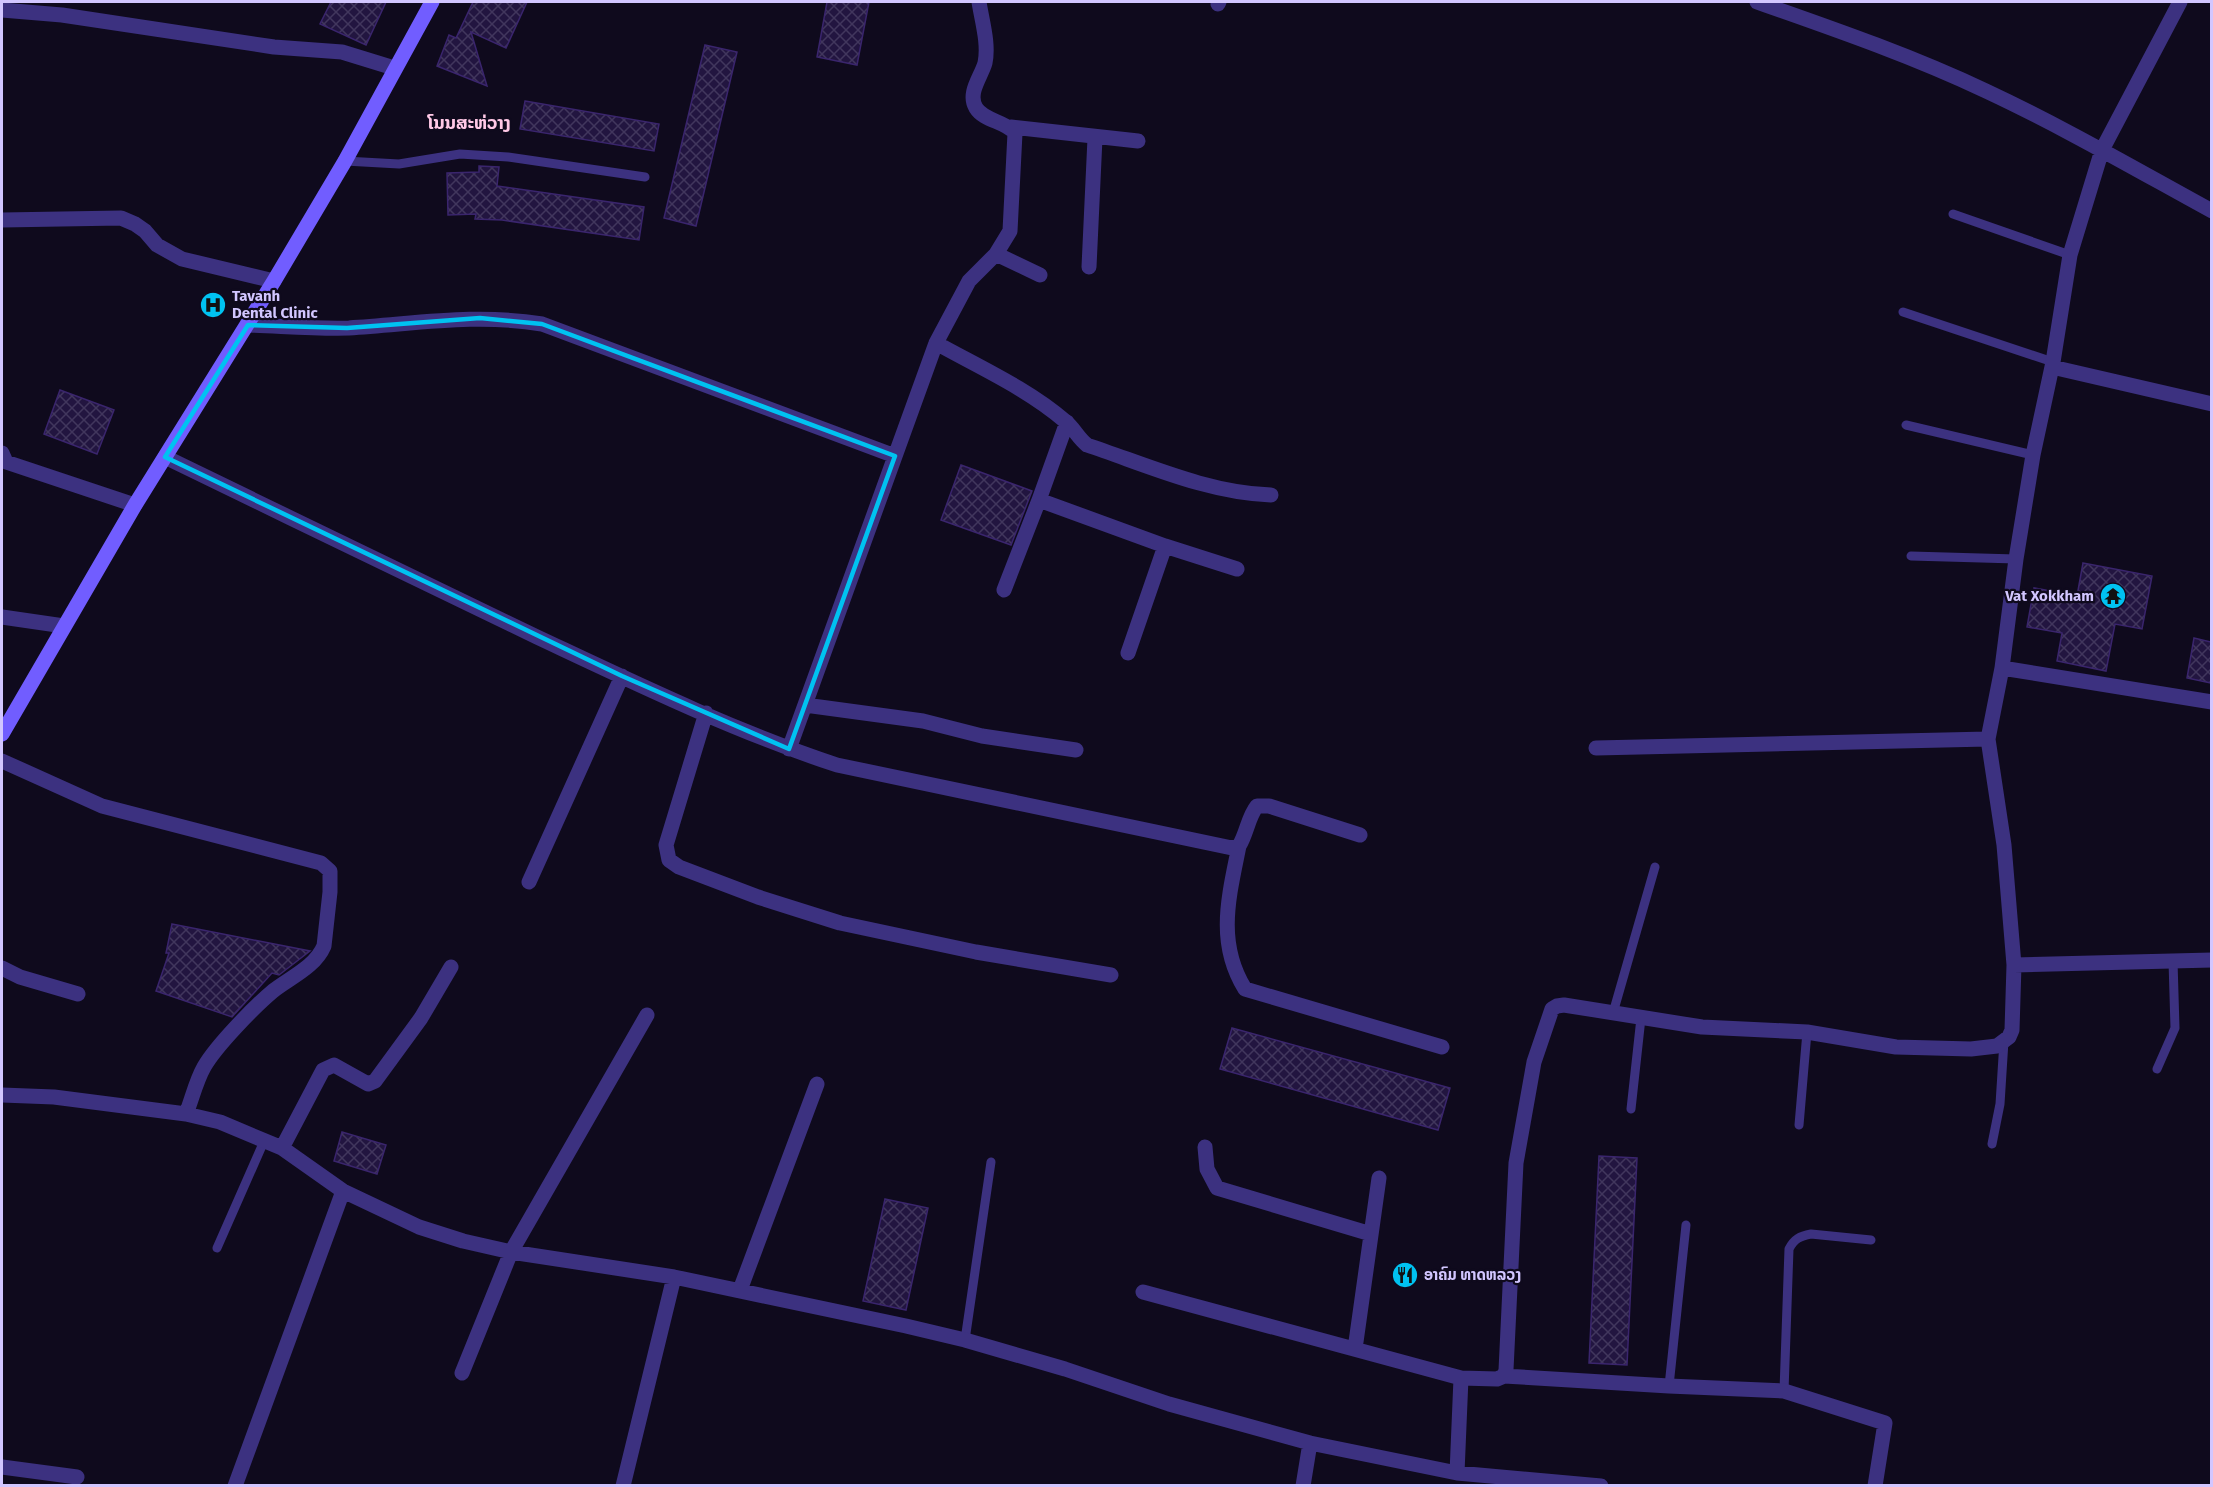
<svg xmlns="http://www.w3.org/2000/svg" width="2213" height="1487" font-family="'Fira Sans','Noto Sans Lao',sans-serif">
	<defs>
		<pattern id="building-cross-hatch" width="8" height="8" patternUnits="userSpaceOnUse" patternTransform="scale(1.5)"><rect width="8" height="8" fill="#221540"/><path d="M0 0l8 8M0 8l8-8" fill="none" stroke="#41365d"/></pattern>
	</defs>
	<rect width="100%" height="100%" fill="#0f0a1d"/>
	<path fill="url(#building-cross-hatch)" stroke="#3a256d" stroke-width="1.5" d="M331,2H386L366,45L320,24Z
		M473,2H527L506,48L471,32L487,86L437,66L449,35L456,38Z
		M827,2H869L857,65L817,57Z
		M705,45L737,52L696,226L664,218Z
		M525,101L659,124L654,151L520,129Z
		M479,166L499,167L497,186L644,207L639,240L502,220L475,219L476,214L448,215L447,173L479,172Z
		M60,390L114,410L97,454L44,434Z
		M961,465L1032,491L1011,545L941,520Z
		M2083,563L2152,576L2142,629L2115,624L2106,671L2057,661L2062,633L2027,627L2034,588L2077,596Z
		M2194,638L2211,642V683L2187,678Z
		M172,924L310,951L279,975L272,973L232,1017L156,991L169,953H166Z
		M1232,1028L1450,1088L1438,1130L1220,1069Z
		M342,1132L386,1145L377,1174L334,1161Z
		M1599,1156L1637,1158L1627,1365L1589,1363Z
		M885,1199L928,1208L906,1310L863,1301Z"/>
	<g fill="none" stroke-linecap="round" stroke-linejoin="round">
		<path stroke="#3c3180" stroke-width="9" d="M345,161L399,164L460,154L508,157L645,177
			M1953,214L2070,255
			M1903,312L2053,362
			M1906,425L2033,455
			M1911,556L2016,559
			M1613,1013L1655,867
			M2157,1069L2175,1028L2173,961
			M1631,1109L1641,1018
			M1799,1125L1807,1032
			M1992,1144L2000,1104L2004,1041
			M217,1248L265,1139
			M965,1340L991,1162
			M1669,1386L1686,1225
			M1784,1391L1789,1249C1794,1239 1800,1236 1811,1234L1871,1240"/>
		<path stroke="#3c3180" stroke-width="15" d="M1757,2C1834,29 1912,56 1986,91C2063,127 2137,170 2212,211
			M1218,4L1219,2
			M2,10L62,15L274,47L342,52L394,68
			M1011,127L1138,141
			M2,220L121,218L135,224L145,231L157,245L182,259L274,281
			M996,254L1040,275
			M1089,267L1095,138
			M248,325C281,326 316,329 349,328C416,324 475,313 542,324L895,456
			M936,343C979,367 1028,389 1065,421C1074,428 1078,438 1087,445C1147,465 1208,493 1271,495
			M2052,367L2212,404
			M2,453L6,462L135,505
			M165,457C289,517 413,578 537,637C635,683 734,731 837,765L1232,848L1239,846
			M1039,500L1165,546L1237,569
			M1004,590L1039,500L1067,422
			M2,617L64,626
			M1128,653L1165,546
			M2002,668L2212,702
			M805,705L923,721L982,736L1076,750
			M706,713L666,845L669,860L679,867L758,897L840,923L976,952L1111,975
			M1596,748L1988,739
			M789,749L936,343L969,281L996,254L1010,231L1015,133C1005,121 984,121 976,108C967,93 981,77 985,63C989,44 982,21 979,2
			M2,761L102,806L321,863L330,871V892L324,946C315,967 291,977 273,991C254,1007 216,1046 204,1067C196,1081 192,1099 186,1114
			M1360,835L1269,806H1257C1248,817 1247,833 1239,846C1229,896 1216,942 1245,989L1442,1047
			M529,882L622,676
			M2014,965L2212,960
			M2,968L20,977L78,994
			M2,1095L54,1097L186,1114L220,1122L282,1148L343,1191L419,1227L463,1241L511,1252L674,1277L906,1326L965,1340L1065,1369L1169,1404L1310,1443L1457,1473L1601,1486
			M1205,1147L1207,1169L1217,1188L1371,1234
			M282,1148L323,1070L334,1065L368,1084L375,1081L421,1018L451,967
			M740,1290L817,1084
			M1143,1292L1461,1378L1497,1379L1504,1376L1506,1370L1516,1163L1534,1062L1552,1009L1557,1006L1564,1005L1702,1027L1807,1032L1896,1047L1971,1049L1997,1046L2009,1037L2012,1030L2014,965L2004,845L1988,739L2002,668L2016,559L2033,455L2053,362L2070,255L2102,150L2180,2
			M1355,1349L1379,1178
			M462,1373L511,1252L647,1015
			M1504,1376L1669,1386L1784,1391L1885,1423L1875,1486
			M2,1467L77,1477
			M1457,1473L1461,1378
			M235,1486L343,1191
			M623,1486L674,1277
			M1303,1486L1310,1443"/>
		<path stroke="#715dff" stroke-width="15" d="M2,734L135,505L274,281L345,161L432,2"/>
	</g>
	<path fill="none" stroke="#00c2f1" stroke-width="4.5" stroke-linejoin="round" d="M480,318L542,324L895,456L789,749L622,676L165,457L248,325L347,328Z"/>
	<defs>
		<g id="hospital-disc" transform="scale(1.35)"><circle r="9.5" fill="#00c2f1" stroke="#0f0a1d"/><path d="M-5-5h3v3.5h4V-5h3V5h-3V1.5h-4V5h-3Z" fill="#111"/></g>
		<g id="temple-disc" transform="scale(1.35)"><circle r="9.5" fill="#00c2f1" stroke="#0f0a1d"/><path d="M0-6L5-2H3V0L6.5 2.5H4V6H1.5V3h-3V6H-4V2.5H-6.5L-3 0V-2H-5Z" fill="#111"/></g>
		<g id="restaurant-disc" transform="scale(1.35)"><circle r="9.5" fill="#00c2f1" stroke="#0f0a1d"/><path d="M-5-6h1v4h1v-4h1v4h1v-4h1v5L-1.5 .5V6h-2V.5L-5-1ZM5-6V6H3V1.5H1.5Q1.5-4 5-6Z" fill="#111"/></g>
	</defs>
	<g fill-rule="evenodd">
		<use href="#hospital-disc" x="213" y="305"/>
		<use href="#temple-disc" x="2113" y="596"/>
		<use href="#restaurant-disc" x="1405" y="1275"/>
	</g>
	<g text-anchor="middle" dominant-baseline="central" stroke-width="4.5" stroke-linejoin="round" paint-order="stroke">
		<g font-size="15" font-weight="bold" fill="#d2c6ff" stroke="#0f0a1d" text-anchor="start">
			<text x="232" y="296">Tavanh<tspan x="232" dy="17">Dental Clinic</tspan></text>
			<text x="2094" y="596" text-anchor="end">Vat Xokkham</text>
			<text x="1424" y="1275">ອາຄົມ ທາດຫລວງ</text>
		</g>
		<g font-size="18" font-weight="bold" fill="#ffc8e6" stroke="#0f0a1d">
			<text x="469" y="123">ໂນນສະຫ່ວາງ</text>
		</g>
	</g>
	<rect width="2213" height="1487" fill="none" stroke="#d2c6ff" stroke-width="6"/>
</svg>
